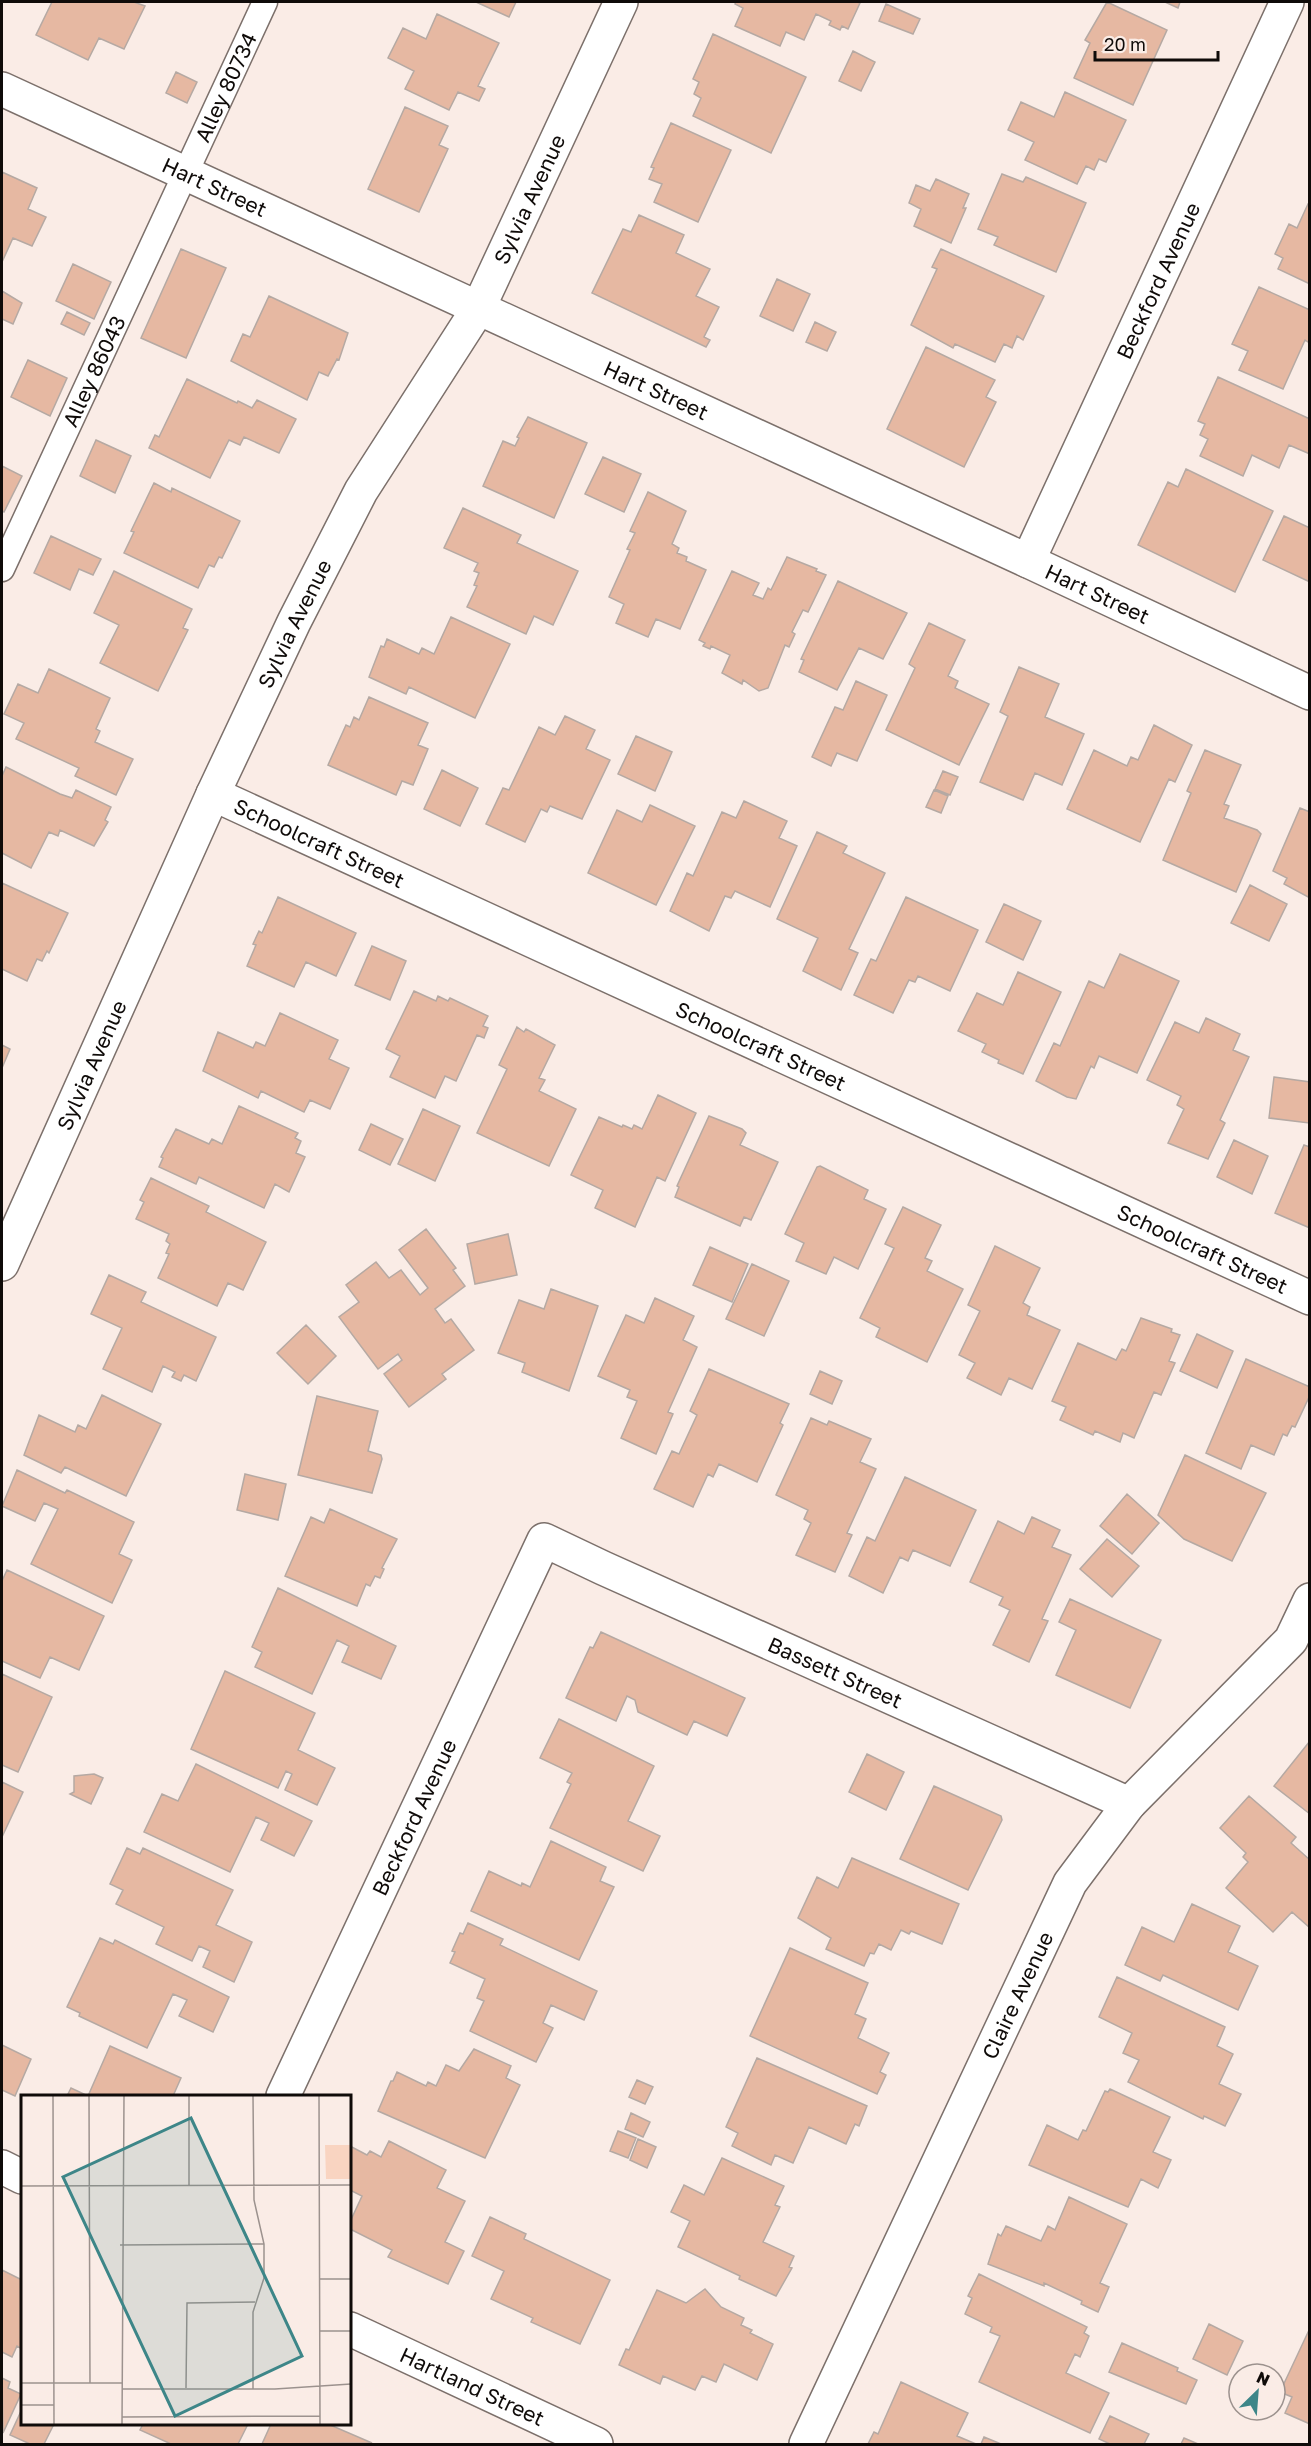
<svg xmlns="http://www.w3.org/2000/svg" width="1311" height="2446" font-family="'Golos Text',sans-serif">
	<rect width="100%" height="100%" fill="#faece6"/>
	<path fill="#e6b8a2" stroke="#b5a9a3" stroke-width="1.5" d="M52,2H134L145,6L124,49L99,38L88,60L36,35Z
		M476,2H516L509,17Z
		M736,2H857L860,3L848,29L842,26L840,30L829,25L831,21L816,14L804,40L786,32L780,46L735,26L743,8L735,4Z
		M1107,2L1167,30L1133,105L1074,78L1090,43L1085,40Z
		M1165,2H1180L1178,8Z
		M886,4L920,19L913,34L879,21Z
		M437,14L499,43L478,86L485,89L479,101L458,92L449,110L405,89L414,71L388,58L403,28L426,39Z
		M713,34L806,77L771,153L693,116L701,98L694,94L699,82L693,79Z
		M853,51L875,62L861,91L839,81Z
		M176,72L197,82L187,103L166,93Z
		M1065,92L1126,120L1106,162L1099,159L1094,170L1086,166L1077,184L1025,160L1034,142L1008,130L1021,102L1054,117Z
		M405,107L448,126L439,145L448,149L419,212L368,189Z
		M671,123L731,150L698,222L654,202L662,184L649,179L654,168L651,167Z
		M2,172L37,188L28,209L46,217L32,246L13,238L2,262Z
		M1002,174L1023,182L1026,177L1086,203L1056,272L994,245L998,237L978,229Z
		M936,179L969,194L963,208H966L951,243L914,226L921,209L909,203L916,185L930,191Z
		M1308,204L1310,205V284L1278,269L1283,258L1275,254L1289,224L1297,228Z
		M639,215L684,235L676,253L710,269L696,296L719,307L704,337L710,340L706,347L592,293L623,229L631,232Z
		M181,249L226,268L186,358L141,338Z
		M941,249L1044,296L1023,340L1017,336L1012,348L1004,344L995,362L955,344L953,348L911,325L937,269L932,267Z
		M73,264L111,282L94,319L56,301Z
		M777,279L810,294L793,331L760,316Z
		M1259,287L1310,310V339L1308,342L1305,340L1283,389L1239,370L1248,351L1232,344Z
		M2,291L22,303L13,324L2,319Z
		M269,296L348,333L339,360L337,359L328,376L319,372L307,400L231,361L243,334L250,337Z
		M67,312L90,323L84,335L61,324Z
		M815,322L836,332L827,351L806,342Z
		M926,347L995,380L986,397L996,402L964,467L887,429Z
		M28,360L67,378L50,416L11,397Z
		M1218,377L1310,419V454L1289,445L1279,468L1252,455L1243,476L1200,456L1208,439L1200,435L1205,424L1198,421Z
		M187,379L237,403L238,401L252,408L257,400L296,419L279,453L244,437L240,445L229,440L210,478L149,448L155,435L159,437Z
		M528,417L587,443L554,518L483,486L503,441L515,446L519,438L517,437Z
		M96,440L131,456L115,493L80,476Z
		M603,457L641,474L624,512L585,494Z
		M2,466L22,476L4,512L2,511Z
		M1186,469L1273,511L1235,592L1138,545L1168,482L1178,487Z
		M154,483L171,492L172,488L240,521L222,558L219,557L214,567L209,565L198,588L124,553L134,532L131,531Z
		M648,492L686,511L672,544L679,548L677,553L687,557L686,561L706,570L680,629L656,619L648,637L616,623L624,604L609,597L630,550L627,549L635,533L630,531Z
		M463,508L521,535L517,543L578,571L553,625L534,616L526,634L467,607L477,586L474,585L479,573L474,571L478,563L444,548Z
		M1284,516L1310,528V582L1263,560Z
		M51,536L101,559L93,575L79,569L70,590L34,573Z
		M787,557L817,569L816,571L826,575L808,612L803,610L792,632L795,634L789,647L785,645L768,688L759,691L743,680L742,684L722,673L730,655L711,646L710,649L703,646L705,643L699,640L732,571L759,583L753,595L763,599L768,588L771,590Z
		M114,571L192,609L183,628L188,630L158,691L100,663L119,625L94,613Z
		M838,581L907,613L883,659L859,648L837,690L799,672L804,660L801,659Z
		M451,617L510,644L475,718L409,687L406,694L369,677L381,646L384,647L387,639L419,654L422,648L434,654Z
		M929,623L965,640L948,676L958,681L955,688L989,704L959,765L886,730L915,668L909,664Z
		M1019,667L1059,684L1045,717L1084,734L1062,785L1035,773L1023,800L980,782L1008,716L1000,712Z
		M49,669L110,698L96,729L100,731L95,742L133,759L116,795L75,776L79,768L16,739L24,723L4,714L18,684L38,693Z
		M856,681L887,695L857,761L837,753L831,766L812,757L835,707L843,710Z
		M369,697L428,723L418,745L428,749L413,785L402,781L396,795L328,765L346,725L350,727L354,717L359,720Z
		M565,716L595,730L586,749L610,760L582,819L550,806L547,812L541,809L525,842L486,824L503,788L509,790L539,727L555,735Z
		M1154,725L1192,745L1175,782L1169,779L1140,842L1067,809L1094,750L1127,766L1131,757L1138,760Z
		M636,736L672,752L655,791L618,774Z
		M1205,750L1241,765L1224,804L1229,806L1224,818L1257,830L1261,834L1236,892L1163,860L1191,793L1187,791Z
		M6,767L60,794L72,798L76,790L111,807L105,820L108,822L94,846L60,830L58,836L49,832L31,868L2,853V776Z
		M442,770L478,788L460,826L424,809Z
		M943,771L958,777L950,795L935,789Z
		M934,790L948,796L941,813L926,807Z
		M744,801L787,821L779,838L797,846L770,907L735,891L731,898L725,896L709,931L670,911L687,873L693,876L722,812L736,818Z
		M650,805L695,826L656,905L588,873L617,810L642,822Z
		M1300,808L1310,812V898L1284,884L1287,878L1273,871Z
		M817,832L847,846L843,853L885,873L849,949L858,953L841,990L803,971L818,938L777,919Z
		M2,883L68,913L49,953L47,951L42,961L37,959L27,981L2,969Z
		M1250,885L1287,904L1269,941L1231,923Z
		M278,897L356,933L336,976L306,962L294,987L247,966L256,945L253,944L259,931L262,933Z
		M906,897L978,930L950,991L918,976L915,982L909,980L893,1013L854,995L871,959L876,961Z
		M1004,904L1041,921L1023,960L986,942Z
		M372,946L406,961L390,1000L355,985Z
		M1120,954L1179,981L1137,1073L1099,1056L1094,1068L1091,1066L1076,1099L1067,1097L1036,1081L1054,1043L1060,1046L1089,981L1104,988Z
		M1018,972L1061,992L1023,1074L998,1063L999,1060L982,1052L986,1044L958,1031L977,993L1003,1005Z
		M414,991L436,1001L438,996L448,1001L450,998L488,1016L483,1026L488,1028L484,1038L477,1035L456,1081L445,1076L435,1098L390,1077L400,1056L386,1049Z
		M280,1013L338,1040L329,1059L349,1068L330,1109L310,1100L304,1112L261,1091L258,1098L203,1071L218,1032L253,1048L256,1042L265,1046Z
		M1206,1018L1240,1034L1233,1050L1249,1057L1220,1120L1225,1123L1208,1159L1168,1143L1184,1109L1177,1105L1181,1096L1147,1080L1175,1022L1199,1033Z
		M517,1027L524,1032L526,1029L555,1045L539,1078L545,1080L539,1091L576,1109L549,1166L477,1133L507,1069L499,1065Z
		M2,1045L10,1049L2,1068Z
		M1274,1077L1310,1082L1309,1123L1269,1118Z
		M658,1095L696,1113L665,1181L657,1177L635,1227L595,1208L603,1190L571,1175L599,1117L622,1127L623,1125L632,1129L634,1125L642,1129Z
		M239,1106L298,1133L295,1138L301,1141L296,1153L305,1157L289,1192L275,1184L264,1208L199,1177L196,1184L159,1167L163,1158L161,1157L176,1129L209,1144L212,1139L222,1144Z
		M423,1109L460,1126L435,1181L398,1164Z
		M709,1116L742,1129L746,1133L740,1145L778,1162L751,1220L744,1217L740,1226L675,1197L679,1187L677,1186Z
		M371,1124L403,1139L390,1165L359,1150Z
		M1234,1140L1268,1156L1252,1194L1217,1177Z
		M1304,1145L1310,1147V1228L1275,1213Z
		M820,1166L868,1190L864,1199L886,1209L858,1269L834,1257L826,1274L796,1261L804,1243L785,1234L817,1167Z
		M151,1178L209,1206L206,1212L266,1242L243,1290L228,1283L217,1306L158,1278L169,1254L166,1253L170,1244L166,1241L169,1234L136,1219L144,1202L140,1200Z
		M903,1207L941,1225L925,1258L932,1261L927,1271L963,1289L927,1362L876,1337L880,1328L860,1318L894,1248L885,1244Z
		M426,1229L456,1268L453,1270L465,1286L435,1309L445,1323L451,1319L474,1350L442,1374L446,1379L409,1407L384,1374L402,1360L398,1354L378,1369L339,1317L359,1302L346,1285L376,1262L389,1278L401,1270L420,1295L428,1288L399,1250Z
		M508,1234L517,1275L475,1284L467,1244Z
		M995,1246L1040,1268L1023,1303L1030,1307L1027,1315L1060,1330L1032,1389L1009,1378L1001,1395L967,1378L975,1363L959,1355L980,1311L968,1305Z
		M710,1247L748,1264L732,1302L693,1285Z
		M752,1264L789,1281L764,1336L726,1319Z
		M109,1275L146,1292L141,1302L216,1337L196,1381L184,1375L181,1381L172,1377L175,1372L163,1366L152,1392L103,1369L122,1328L91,1314Z
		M551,1289L598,1306L569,1391L522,1372L525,1363L498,1353L519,1300L544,1309Z
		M655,1298L694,1316L683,1340L697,1347L668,1412L673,1414L656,1454L621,1438L637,1401L627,1397L630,1390L598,1376L626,1315L644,1323Z
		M1141,1318L1172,1329L1171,1332L1180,1335L1169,1361L1175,1363L1161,1395L1154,1392L1134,1438L1123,1433L1120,1442L1095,1431L1093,1435L1060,1420L1066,1407L1052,1401L1078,1343L1116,1360L1122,1349L1126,1351Z
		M306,1325L336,1356L308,1384L277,1353Z
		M1197,1334L1233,1351L1217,1388L1180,1371Z
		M1246,1359L1310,1387V1395L1295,1427L1292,1426L1287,1436L1283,1434L1274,1455L1251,1445L1241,1469L1206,1453Z
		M709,1369L789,1404L780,1423L783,1425L757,1482L719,1464L713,1477L708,1474L693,1507L654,1489L672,1451L679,1454L697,1415L690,1411Z
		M820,1371L842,1381L832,1404L810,1394Z
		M102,1395L161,1424L126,1496L65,1467L61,1473L24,1455L39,1415L75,1432L78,1425L86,1429Z
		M317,1396L378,1411L368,1451L381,1455L382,1459L372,1493L298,1475Z
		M811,1418L827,1425L829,1421L871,1439L860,1462L876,1469L847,1533L852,1535L835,1572L796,1555L811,1523L804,1519L808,1510L776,1495Z
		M1185,1455L1266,1493L1232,1561L1184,1539L1158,1515Z
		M17,1470L65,1493L67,1490L134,1522L119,1554L132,1560L112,1603L31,1564L58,1509L44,1503L35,1521L2,1506Z
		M245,1474L286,1484L278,1520L237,1510Z
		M905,1477L976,1510L950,1566L913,1550L908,1561L900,1557L883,1593L849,1576L867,1537L875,1541Z
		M1127,1494L1159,1523L1132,1554L1100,1526Z
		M330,1509L397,1539L382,1568L384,1569L380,1578L375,1576L370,1586L366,1584L357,1606L285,1576L311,1517L324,1523Z
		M1032,1517L1060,1530L1052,1547L1071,1555L1042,1619L1048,1621L1029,1662L993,1645L1010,1610L999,1605L1003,1597L970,1582L998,1521L1024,1534Z
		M1107,1539L1139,1566L1112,1597L1080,1569Z
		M7,1570L104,1616L79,1670L50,1657L40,1678L2,1661V1581Z
		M278,1588L396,1646L381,1679L342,1662L349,1646L337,1640L312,1694L255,1667L262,1652L252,1647Z
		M1070,1599L1161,1640L1130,1708L1056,1675L1076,1630L1059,1622Z
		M601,1632L745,1698L727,1736L694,1721L687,1735L638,1712L635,1700L627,1696L616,1721L566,1698L590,1647L593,1648Z
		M225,1671L315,1713L298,1750L335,1768L317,1805L285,1790L292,1774L286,1771L278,1788L191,1749Z
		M2,1674L52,1697L18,1772L2,1765Z
		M559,1719L654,1766L628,1821L660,1836L643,1871L550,1828L571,1784L567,1782L572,1773L540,1758Z
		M1310,1741V1814L1274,1786Z
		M867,1754L904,1772L886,1810L849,1792Z
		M196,1764L312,1821L294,1856L261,1840L269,1823L256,1817L230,1872L144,1832L162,1794L178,1801Z
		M94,1774L103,1778L91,1804L70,1794L74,1792V1776Z
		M2,1782L23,1792L2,1837Z
		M934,1786L1001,1816L1002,1820L968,1890L900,1859Z
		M1249,1796L1296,1837L1291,1843L1310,1860L1309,1927L1292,1912L1273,1932L1226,1888L1248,1862L1243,1857L1246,1853L1220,1828Z
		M551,1841L606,1867L600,1881L614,1887L579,1960L471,1911L489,1871L521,1886L522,1883L530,1887Z
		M127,1848L140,1854L143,1848L233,1890L216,1925L252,1942L234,1982L203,1967L210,1951L199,1946L192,1961L156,1944L164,1927L116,1904L123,1890L110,1884Z
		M852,1858L959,1904L942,1944L911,1931L909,1934L901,1930L891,1950L879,1944L874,1954L870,1953L864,1966L826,1949L831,1938L798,1918L817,1877L838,1888Z
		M1192,1904L1240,1926L1228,1952L1258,1966L1238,2010L1163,1975L1160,1981L1125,1965L1142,1927L1174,1942Z
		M468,1923L503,1939L500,1945L597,1991L584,2020L551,2005L543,2023L553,2028L536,2062L470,2031L484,2001L477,1998L485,1979L450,1963L455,1952L452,1951L460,1933L463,1934Z
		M100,1938L113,1944L115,1940L229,1997L213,2032L179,2016L187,2000L173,1994L147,2048L79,2016L80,2013L67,2007Z
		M790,1948L868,1983L855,2014L866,2019L858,2038L889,2053L880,2072L886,2075L877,2094L750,2036Z
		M1117,1977L1225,2027L1217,2046L1233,2054L1219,2084L1241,2094L1225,2126L1204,2116L1203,2119L1128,2082L1139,2060L1123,2053L1132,2033L1099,2017Z
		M2,2045L31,2059L15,2096L2,2090Z
		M110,2046L181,2078L173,2096H67L71,2088L88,2096Z
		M474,2049L511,2066L506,2078L520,2085L485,2158L378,2111L391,2081H393L397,2072L426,2086L428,2082L436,2086L446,2065L459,2071Z
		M757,2058L867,2106L859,2126L855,2124L846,2144L809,2127L793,2163L775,2155L771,2165L732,2146L738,2133L726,2127Z
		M637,2080L653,2087L645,2104L629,2097Z
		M1110,2089L1170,2117L1153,2152L1171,2160L1158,2188L1141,2179L1128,2207L1029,2165L1047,2125L1078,2140L1083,2130L1086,2131L1105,2091L1108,2092Z
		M631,2113L650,2122L643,2137L625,2129Z
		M618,2131L636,2138L628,2158L610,2151Z
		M638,2139L656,2147L647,2168L630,2160Z
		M389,2141L446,2170L437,2188L465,2201L445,2242L464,2251L448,2284L388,2257L392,2250L350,2229V2222L362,2196L350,2190V2146L367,2155L370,2151L381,2157Z
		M722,2158L784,2186L775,2205L780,2207L763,2242L794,2256L789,2267L792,2268L776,2296L739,2279L740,2276L678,2247L690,2221L671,2212L684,2185L704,2195Z
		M1069,2197L1127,2224L1100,2283L1109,2287L1098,2312L1081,2304L1082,2301L1044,2283V2286L988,2264L998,2234L1001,2236L1006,2226L1041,2241L1048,2226L1055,2230Z
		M490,2217L526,2234L524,2239L610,2280L580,2344L531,2322L533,2318L491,2299L504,2271L472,2256Z
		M2,2270L22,2280V2349L17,2346L12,2357L2,2352Z
		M979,2274L1087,2327L1084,2333L1089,2336L1080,2357L1075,2354L1066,2373L1109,2393L1090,2433L979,2382L1000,2336L990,2332L992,2327L965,2314L972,2298L968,2296Z
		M705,2289L721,2307L744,2318L741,2325L752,2330L750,2333L773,2344L757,2380L724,2364L716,2382L702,2376L695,2390L663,2376L660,2384L619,2365L626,2349L629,2350L657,2290L686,2303Z
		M1209,2324L1243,2341L1227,2375L1193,2359Z
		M1310,2328V2424L1285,2413L1292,2397L1280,2392Z
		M1122,2343L1178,2368L1177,2371L1197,2380L1186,2404L1109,2372Z
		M2,2378L10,2382L8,2388L21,2394L3,2433Z
		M901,2382L968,2413L957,2436L976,2444H868L874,2432L878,2434Z
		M22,2409V2424H54L44,2444H30L10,2435Z
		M1110,2416L1149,2434L1144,2444H1110L1099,2439Z
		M143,2424H248L238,2444H171L140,2430Z
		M271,2424H328L372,2443L262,2444Z
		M984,2437L1001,2444H981Z
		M1184,2438L1198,2444H1181Z"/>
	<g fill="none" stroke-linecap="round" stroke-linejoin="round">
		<g stroke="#7c706b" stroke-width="27">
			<g id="lane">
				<path id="s1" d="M2,569L265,2"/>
			</g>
		</g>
		<g stroke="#7c706b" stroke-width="36">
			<g id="street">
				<path id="s2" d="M1028,561L1287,2"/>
				<path id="s3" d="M213,794L1310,1298"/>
				<path id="s4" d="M2,1264L213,794L294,622L361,491L478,309L621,2"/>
				<path id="s5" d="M283,2096L544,1540L603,1568L1129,1804"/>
				<path d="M2,2167L22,2177"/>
				<path id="s6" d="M350,2329L596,2444"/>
				<path id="s7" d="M806,2444L1070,1883L1129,1804L1291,1640L1310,1600"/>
			</g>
		</g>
		<g stroke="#7c706b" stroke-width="36">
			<g id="secondary">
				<path id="s8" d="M2,89L1028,561L1310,693"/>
			</g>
		</g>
		<use href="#lane" stroke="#fff" stroke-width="24"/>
		<use href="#street" stroke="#fff" stroke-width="33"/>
		<use href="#secondary" stroke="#fff" stroke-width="33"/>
	</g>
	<g text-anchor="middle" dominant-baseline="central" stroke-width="4.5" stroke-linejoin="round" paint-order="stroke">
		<g font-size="21" fill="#0f0b09" stroke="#faece6">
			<text stroke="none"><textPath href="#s1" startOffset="531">Alley 80734</textPath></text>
			<text stroke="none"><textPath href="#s8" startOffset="234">Hart Street</textPath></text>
			<text stroke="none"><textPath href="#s4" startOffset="1190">Sylvia Avenue</textPath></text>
			<text stroke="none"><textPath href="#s2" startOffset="309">Beckford Avenue</textPath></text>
			<text stroke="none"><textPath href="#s1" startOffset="218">Alley 86043</textPath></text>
			<text stroke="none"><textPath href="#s8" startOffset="720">Hart Street</textPath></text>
			<text stroke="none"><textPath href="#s8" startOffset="1206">Hart Street</textPath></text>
			<text stroke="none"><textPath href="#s4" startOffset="704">Sylvia Avenue</textPath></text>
			<text stroke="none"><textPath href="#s3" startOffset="117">Schoolcraft Street</textPath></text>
			<text stroke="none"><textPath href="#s3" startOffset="603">Schoolcraft Street</textPath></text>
			<text stroke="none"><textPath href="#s4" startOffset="218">Sylvia Avenue</textPath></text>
			<text stroke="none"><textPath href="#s3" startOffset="1089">Schoolcraft Street</textPath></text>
			<text stroke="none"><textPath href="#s5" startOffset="934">Bassett Street</textPath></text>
			<text stroke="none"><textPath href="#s5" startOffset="308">Beckford Avenue</textPath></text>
			<text stroke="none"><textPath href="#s7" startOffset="496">Claire Avenue</textPath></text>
			<text stroke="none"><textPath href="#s6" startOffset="135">Hartland Street</textPath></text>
		</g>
	</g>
	<g transform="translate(21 2095)">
		<rect width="330" height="330" fill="#faece6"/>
		<path d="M304,50H330V84H305Z" fill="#f9d4c1"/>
		<path fill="none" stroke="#9c928e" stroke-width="1.5" d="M32,1L33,329M68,1L69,288M168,1V90M232,1L233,105L243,149V183L232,217V294M298,1L299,329M0,91L330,90M99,150L243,149M298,184H330M299,236H330M0,288H33M33,288H101M165,293L166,208L234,207M101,294H254L330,289M0,310H33M101,322L299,321M101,329L103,1"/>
		<path fill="#3d8688" fill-opacity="0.15" stroke="#3d8688" stroke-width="3" d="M170,23L281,261L154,321L42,82Z"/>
		<rect width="330" height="330" fill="none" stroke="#0f0b09" stroke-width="3"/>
	</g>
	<rect width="1311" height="2446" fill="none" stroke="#0f0b09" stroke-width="6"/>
	<g transform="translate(1257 2392) rotate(25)"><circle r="28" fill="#faece6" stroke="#9c928e" stroke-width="1.5"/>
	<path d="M0-4.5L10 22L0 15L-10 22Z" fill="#3d8688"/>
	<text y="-9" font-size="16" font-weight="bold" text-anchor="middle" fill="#0f0b09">N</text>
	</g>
	<path d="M1095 51v9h123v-9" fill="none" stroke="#0f0b09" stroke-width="3"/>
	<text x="1104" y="51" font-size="18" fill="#0f0b09" stroke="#faece6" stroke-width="4.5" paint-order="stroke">20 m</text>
</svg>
